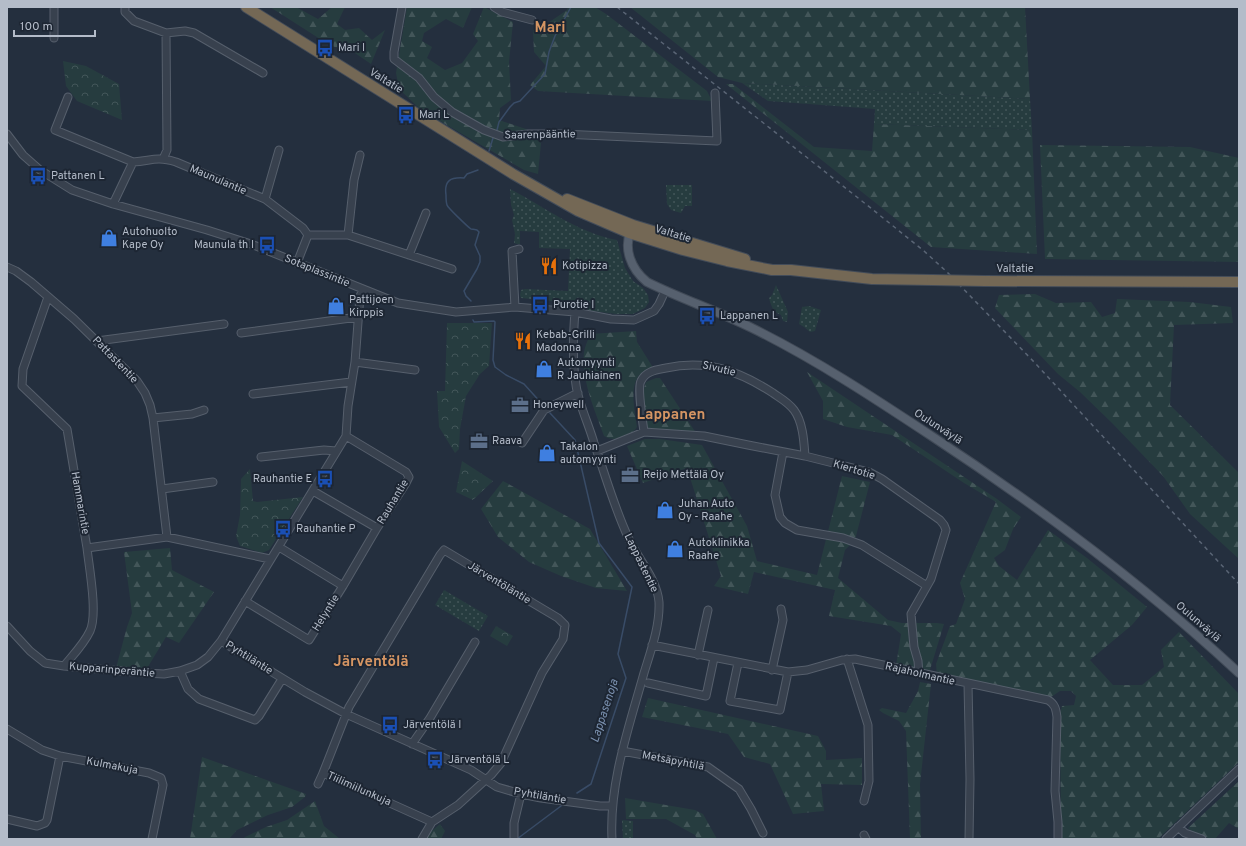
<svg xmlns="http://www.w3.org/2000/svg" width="1246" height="846" font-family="Overpass,sans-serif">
	<defs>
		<pattern id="grass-dots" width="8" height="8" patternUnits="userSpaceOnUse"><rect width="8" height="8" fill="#263c3f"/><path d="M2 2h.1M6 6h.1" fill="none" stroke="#435659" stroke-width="1.8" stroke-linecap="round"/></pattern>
		<pattern id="forest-firs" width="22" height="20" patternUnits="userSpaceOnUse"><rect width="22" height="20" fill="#263c3f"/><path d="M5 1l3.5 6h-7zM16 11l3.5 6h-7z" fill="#435659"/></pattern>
		<pattern id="park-crowns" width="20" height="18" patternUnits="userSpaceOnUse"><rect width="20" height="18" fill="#263c3f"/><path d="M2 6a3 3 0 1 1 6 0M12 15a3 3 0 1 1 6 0" fill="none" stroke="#435659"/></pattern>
	</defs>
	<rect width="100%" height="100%" fill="#242f3e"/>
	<path fill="url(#grass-dots)" d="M742,83L1030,99L1032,130L874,124L875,109L768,101Z
		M666,185H692V206H685L681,213L671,210L667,204Z
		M510,189C545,207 578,233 617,240L625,268L633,281L643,288L648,295L649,302L645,308L633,314H616L562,307V302L521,298L520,295L521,290L525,289L568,291L570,249L539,248V232L520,231V244H517L514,243L515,234L512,220L514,215L511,205Z
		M776,285L788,312L787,322L783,321L781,315C773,312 771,306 769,298L772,295Z
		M809,306L821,310L815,331L810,332L804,327L799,324L802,307Z
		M444,590L488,616L479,631L435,605Z
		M622,820L633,821V839H623Z"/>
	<path fill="url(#forest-firs)" d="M270,7H296L318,19L332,7H345L337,24L345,30L359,28L372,40L385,30L371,64L352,51L331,46Z
		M407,7H472L463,28L446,19L424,33L422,41L432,47L427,58L445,70L462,63L478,41L473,34L484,7L513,22L509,62L511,100L500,108L499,120L526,129L541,143L538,174L524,170L421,110L399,89L396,73Z
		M568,7H595L606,14L707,91L712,101L538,91L530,85L546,66L534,52L533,30L548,23L567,10Z
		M630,7H1025L1030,99L742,83L718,77Z
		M726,84H733L814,147L872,151L874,124L1032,130L1037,254L931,247Z
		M1040,145L1190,147L1239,158V262L1045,259Z
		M1035,294L1056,303L1091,302L1102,317L1115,313L1117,299L1190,302L1231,307L1233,323L1174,325L1170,405L1239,473V559L1190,514L1163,476L1112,423L1080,392L1058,374L995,308L999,295Z
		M636,331L637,342L654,369C650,370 645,370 642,373C628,382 635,413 637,427C631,437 614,443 604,436C595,410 581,381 584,352C585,346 588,340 590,334Z
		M807,372L997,499L1021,517L1013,529L1005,550L994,558L999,566L1017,580L1048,530L1087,558L1147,607L1132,625L1090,660L1113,685H1142L1164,667L1161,650L1179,632L1239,694V762L1158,839H1061L1060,714L1062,706L1074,705L1076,696L1071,691H1060L1051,697L937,676L936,664L950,626L956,624L965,599L960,583L996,502L964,483L892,435L847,427L823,419V401Z
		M656,378H660L696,433L648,430C645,415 640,396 646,382Z
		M645,439H660L702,445L747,526L757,561L817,575L842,476L870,482L855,540L845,550L838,578L888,620L902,623H937L944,624L929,673L896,666L901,634L891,626L829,616L835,590L754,572L748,594L714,586L721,576L687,468L643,483L627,446Z
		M503,481L590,529L627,591L596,588L561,576L529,562L498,537L481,509Z
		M170,548L172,570L214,592L179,643L166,637L146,670L116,668L127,627L132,613L124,552Z
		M920,682L931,684L920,784L921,839H910L906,731L899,721L883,713L879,710L882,708L906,713L918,691Z
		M648,698L818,736L826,751V760L862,758V785L821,784L824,811L793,814L770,764L744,757L728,734L642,717Z
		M202,757L306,794L305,797L292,807L268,815L237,830L229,839H190Z
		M1239,781V829L1229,823L1215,839C1206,839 1194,833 1188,828Z
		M625,798L695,810L703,814L717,839H697L695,835L666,819H626Z
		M315,801L324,826L340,839H243L245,837L266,827L287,820Z
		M440,824L445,831L441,839H425L428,834Z"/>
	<path fill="url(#park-crowns)" d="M63,61L86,66L119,84L122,120L77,101L66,86Z
		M447,323H492L489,366L480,374L466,396L460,429L459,449L455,453L439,427L437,391H445Z
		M462,461L493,481L473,500L456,492Z
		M250,469L253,501L257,502L303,497L269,550L262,553L240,546L236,536L240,515L241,479Z
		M496,626L513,636L507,646L490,636Z"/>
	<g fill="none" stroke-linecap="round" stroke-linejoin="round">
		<path stroke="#394c67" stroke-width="1.5" d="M497,130L499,122L510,107L514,103L520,101L545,74L549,52L555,36L571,7
			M489,151L493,138
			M471,301L466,296L464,291L477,269L480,262V256L475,245L479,232L477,230C477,230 472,229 471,229C468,227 448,208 447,205C446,202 446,198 446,195C444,181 450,177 464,178L467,174L478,170
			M473,320L474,322L494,321L495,322L493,360L495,367L506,375L524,384L543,405
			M550,413L575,440L599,543L632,587L618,654L626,678L591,784L577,793
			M517,839L561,806"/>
		<g stroke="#565f6c" stroke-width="9">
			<path id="minor" d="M125,7V12L134,21L166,33L185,31L194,33L263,73
				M402,7L394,52V59L419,78L434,97L452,112L484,130L503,137L528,134H562L717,141L715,93
				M494,7L502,12L532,20
				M54,38V7
				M68,97L55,130L133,162
				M7,134L23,155L40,170L72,190L113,204L207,230L251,244L398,303L456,312L515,307L575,312L611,319L634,320L654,311L659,304L665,291
				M163,159L167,150L166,33
				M265,199L279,150
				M113,204L133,162C152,161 155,156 176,162L265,199L303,228L308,235L297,263
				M308,235H348L452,269
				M348,235L354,180L360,155
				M409,255L426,213
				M7,267L16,271L31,282L74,319L137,381L145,393L150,405L153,418L167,537
				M363,290L360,296L355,362L348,406L346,436L221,641L305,692L346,714L471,770L497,787L521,794L541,798L600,806H612
				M48,297L23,369L22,386L67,429L87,548L167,537L270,559
				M515,307L512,251L519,249
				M575,312C573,336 572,361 576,385C578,402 589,425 594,443C605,474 614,507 628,537C637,558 657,578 659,602C660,626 651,650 644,673C629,727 609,783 612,839
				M241,333L358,317
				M97,341L224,324
				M355,362L415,370
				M253,394L351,382
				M153,418L192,414L204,410
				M644,432C643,423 637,387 641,381C646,371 656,370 666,368C707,359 739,371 773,393C780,398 788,402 794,410C803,422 804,442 805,456
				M522,443L544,410L578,393
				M597,451L644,432L704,436L748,445L805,456L869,472L882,479L940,520L944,525L946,530L931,579L911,614L914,647L918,661L919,674
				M783,452L775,495L780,517L785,523L797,530L843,538L862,545L927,586
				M261,457L324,450L336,451
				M162,489L213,482
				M313,491L377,528L406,483L409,477L406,472L346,436
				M343,586L377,528
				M245,601L309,640L343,586L279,547
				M7,626L30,651L45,663L64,666L145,673L164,674L180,671L197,665L208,657L221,641
				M652,645L788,672L807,670L842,660L855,659L1048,700C1055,704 1056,709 1057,717L1055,791L1058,822V839
				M698,655L708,610
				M847,659L868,725L869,781L864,801
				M738,663L730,701L780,710L788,672
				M64,666C73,655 84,644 90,631C98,614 89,567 87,548
				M772,670L783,620L781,609
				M180,671L188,689L199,699L255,720L259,716L282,679
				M648,683L706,696L714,658
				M968,684L970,779L969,839
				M7,729L42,750L60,756L149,773L161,778L163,785L152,839
				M412,744L430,718L475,642
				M622,751L708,767L739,789L751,809L763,833
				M318,784L323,773
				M7,819L37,826L45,823L47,820L60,756
				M1178,827L1185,833L1202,839
				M864,835L866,839
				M422,839L432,822L458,805L491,775L501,763L542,673L563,639L565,625L558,618L444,550L440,555L349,707L323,773L432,822
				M514,839V823L521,794
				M1166,839L1239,769"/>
		</g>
		<g stroke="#414a57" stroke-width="10">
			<path id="major" d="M631,229C623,249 631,269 647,282C681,299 718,311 752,328C815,359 874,398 933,437C1041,508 1144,585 1239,673"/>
		</g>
		<g stroke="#434c59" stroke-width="12">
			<path id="highway" d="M246,7L513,174L578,211L629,233L683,250L727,261L772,270H791L872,279L932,280
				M567,199L633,225L745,259
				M985,281L1239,282"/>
		</g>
		<use href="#minor" stroke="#38414e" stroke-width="7"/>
		<use href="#major" stroke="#56606e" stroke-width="8"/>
		<use href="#highway" stroke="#746855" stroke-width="10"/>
		<path stroke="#5a6575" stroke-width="1.5" stroke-dasharray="4 4" stroke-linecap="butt" d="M617,7L872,209L924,251L947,272L1035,363L1239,584"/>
		<g stroke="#434c59" stroke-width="12" stroke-linecap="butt">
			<path id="highway-bridge" d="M932,280L985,281"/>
		</g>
		<use href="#highway-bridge" stroke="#746855" stroke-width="10"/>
	</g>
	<defs>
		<g id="bus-bare" transform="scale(1.38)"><path d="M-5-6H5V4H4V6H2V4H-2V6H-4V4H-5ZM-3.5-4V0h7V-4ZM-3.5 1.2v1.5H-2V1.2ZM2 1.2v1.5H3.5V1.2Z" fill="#1a4fb4" stroke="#1d2633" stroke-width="2.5" paint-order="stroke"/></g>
		<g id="shop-bare" transform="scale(1.38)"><path d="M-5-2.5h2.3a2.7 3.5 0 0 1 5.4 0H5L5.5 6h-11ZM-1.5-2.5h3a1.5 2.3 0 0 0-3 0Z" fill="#3f7fe0" stroke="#1d2633" stroke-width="2.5" paint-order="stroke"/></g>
		<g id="restaurant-bare" transform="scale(1.38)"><path d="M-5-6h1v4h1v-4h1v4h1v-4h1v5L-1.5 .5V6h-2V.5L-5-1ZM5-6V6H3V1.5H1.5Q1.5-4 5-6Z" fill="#e8710a" stroke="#1d2633" stroke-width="2.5" paint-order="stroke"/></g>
		<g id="office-bare" transform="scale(1.38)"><path d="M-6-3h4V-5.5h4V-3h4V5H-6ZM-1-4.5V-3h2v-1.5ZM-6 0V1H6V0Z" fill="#5c6f8a" stroke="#1d2633" stroke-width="2.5" paint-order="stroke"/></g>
	</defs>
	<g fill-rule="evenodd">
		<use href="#bus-bare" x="325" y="48"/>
		<use href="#bus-bare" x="406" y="115"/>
		<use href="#bus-bare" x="38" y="176"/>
		<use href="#shop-bare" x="109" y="238"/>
		<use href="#bus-bare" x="267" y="245"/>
		<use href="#restaurant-bare" x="549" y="266"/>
		<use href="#bus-bare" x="540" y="305"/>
		<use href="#shop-bare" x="336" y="306"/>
		<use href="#bus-bare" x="707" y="316"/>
		<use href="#restaurant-bare" x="523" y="341"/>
		<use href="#shop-bare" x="544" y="369"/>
		<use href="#office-bare" x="520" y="405"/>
		<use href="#office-bare" x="479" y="441"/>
		<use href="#shop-bare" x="547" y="453"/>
		<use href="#office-bare" x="630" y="475"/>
		<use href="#bus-bare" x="325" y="479"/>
		<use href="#shop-bare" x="665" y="510"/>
		<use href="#bus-bare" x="283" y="529"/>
		<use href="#shop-bare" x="675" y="549"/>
		<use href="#bus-bare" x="390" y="725"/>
		<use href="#bus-bare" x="435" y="760"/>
	</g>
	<g text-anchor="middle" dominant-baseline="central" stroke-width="4" stroke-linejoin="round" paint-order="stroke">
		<g font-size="11" fill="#b4bcc9" stroke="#1d2633" text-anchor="start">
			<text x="338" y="48">Mari I</text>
			<text x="419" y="115">Mari L</text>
			<text x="51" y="176">Pattanen L</text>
			<text x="122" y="232">Autohuolto<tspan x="122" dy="13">Kape Oy</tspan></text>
			<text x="254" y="245" text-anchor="end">Maunula th I</text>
			<text x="562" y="266">Kotipizza</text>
			<text x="349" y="300">Pattijoen<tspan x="349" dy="13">Kirppis</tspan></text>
			<text x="553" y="305">Purotie I</text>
			<text x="720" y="316">Lappanen L</text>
			<text x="536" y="335">Kebab-Grilli<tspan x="536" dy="13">Madonna</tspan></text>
			<text x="557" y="363">Automyynti<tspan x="557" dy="13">R Jauhiainen</tspan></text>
			<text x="533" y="405">Honeywell</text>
			<text x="492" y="441">Raava</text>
			<text x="560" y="447">Takalon<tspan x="560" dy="13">automyynti</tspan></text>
			<text x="643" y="475">Reijo Mettälä Oy</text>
			<text x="312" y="479" text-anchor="end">Rauhantie E</text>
			<text x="678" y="504">Juhan Auto<tspan x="678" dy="13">Oy - Raahe</tspan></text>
			<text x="296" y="529">Rauhantie P</text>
			<text x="688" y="543">Autoklinikka<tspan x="688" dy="13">Raahe</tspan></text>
			<text x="403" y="725">Järventölä I</text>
			<text x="448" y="760">Järventölä L</text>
		</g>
		<g font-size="11" fill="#b4bcc9" stroke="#1d2633">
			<text transform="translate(386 81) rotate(32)">Valtatie</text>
			<text transform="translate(540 135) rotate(-1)">Saarenpääntie</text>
			<text transform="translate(218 180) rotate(23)">Maunulantie</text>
			<text transform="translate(673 234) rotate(17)">Valtatie</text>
			<text x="1015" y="269">Valtatie</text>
			<text transform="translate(317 271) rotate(22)">Sotaplassintie</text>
			<text transform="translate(115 360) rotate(46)">Pattastentie</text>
			<text transform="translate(719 369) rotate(13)">Sivutie</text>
			<text transform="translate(938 427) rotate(33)">Oulunväylä</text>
			<text transform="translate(854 470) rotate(17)">Kiertotie</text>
			<text transform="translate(393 502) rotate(-59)">Rauhantie</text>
			<text transform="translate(80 503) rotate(80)">Hammarintie</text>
			<text transform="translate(641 563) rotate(64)">Lappastentie</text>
			<text transform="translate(499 583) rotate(31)">Järventöläntie</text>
			<text transform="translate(326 613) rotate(-58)">Helyntie</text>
			<text transform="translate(1198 622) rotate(41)">Oulunväylä</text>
			<text transform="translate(249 658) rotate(32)">Pyhtiläntie</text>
			<text transform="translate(112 670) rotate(5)">Kupparinperäntie</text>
			<text transform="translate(920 674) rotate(13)">Rajaholmantie</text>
			<text transform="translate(673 761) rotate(11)">Metsäpyhtilä</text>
			<text transform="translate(112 766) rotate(11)">Kulmakuja</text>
			<text transform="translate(359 789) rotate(24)">Tiilimiilunkuja</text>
			<text transform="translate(540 796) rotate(10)">Pyhtiläntie</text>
		</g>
		<g font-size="12" font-style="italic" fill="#7c92b1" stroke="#1d2633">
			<text transform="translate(605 711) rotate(-72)">Lappasenoja</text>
		</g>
		<g font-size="15" font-weight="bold" fill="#d59563" stroke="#1d2633">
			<text x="550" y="28">Mari</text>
			<text x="671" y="415">Lappanen</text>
			<text x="371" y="662">Järventölä</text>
		</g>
	</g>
	<rect width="1246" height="846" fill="none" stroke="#b4bcc9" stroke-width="16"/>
	<path d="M14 30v6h81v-6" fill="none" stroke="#b4bcc9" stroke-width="2"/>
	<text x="20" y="30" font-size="12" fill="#b4bcc9" stroke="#1d2633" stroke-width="3" paint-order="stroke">100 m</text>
</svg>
